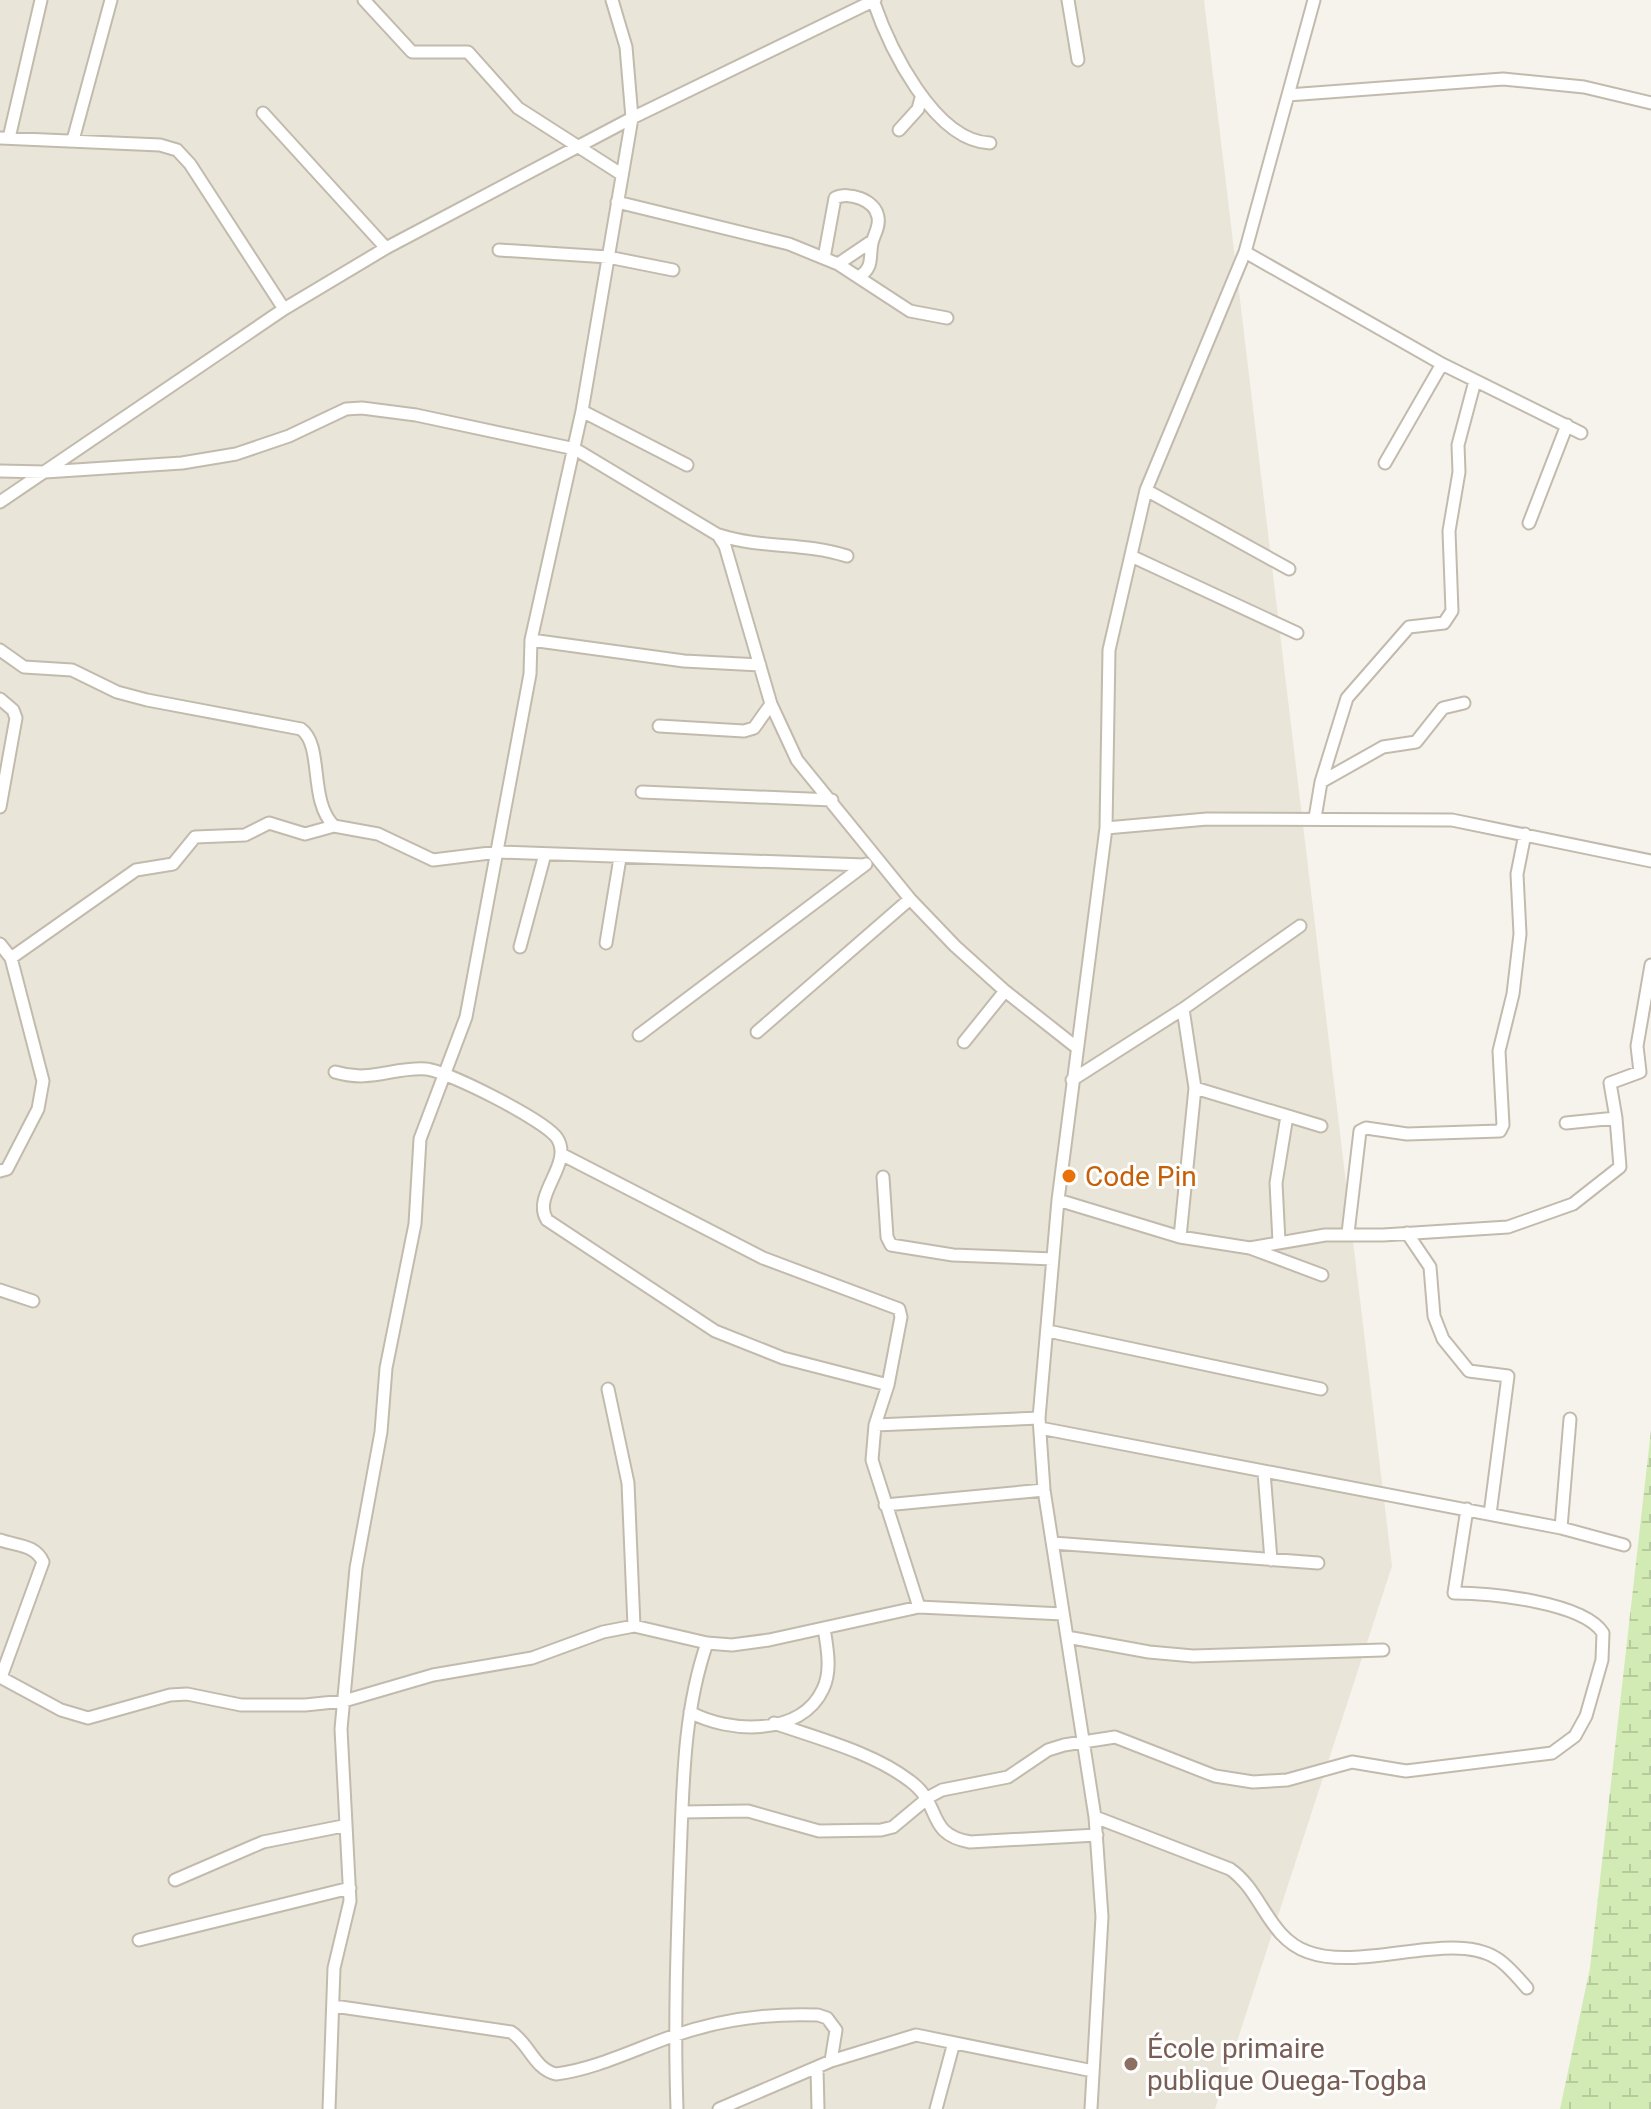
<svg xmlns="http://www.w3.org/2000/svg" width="1651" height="2109" font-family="Roboto,sans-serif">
	<defs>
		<pattern id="wetland-marsh" width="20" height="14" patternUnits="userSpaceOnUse" patternTransform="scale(2)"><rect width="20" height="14" fill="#d2ebb4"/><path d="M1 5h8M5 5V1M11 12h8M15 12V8" fill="none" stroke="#b6cb9c"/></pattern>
	</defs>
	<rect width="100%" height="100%" fill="#f6f3ec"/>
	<path fill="#eae5d9" d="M0,0H1204L1392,1566L1215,2109H0Z"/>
	<path fill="url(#wetland-marsh)" d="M1651,1430V2109H1560L1590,1968Z"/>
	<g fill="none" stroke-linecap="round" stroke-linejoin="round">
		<g stroke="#c2bbad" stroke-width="15">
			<path id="street" d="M364,0L412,52H468L518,108L621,174
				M873,0C889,47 934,141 990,143
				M1068,0L1078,60
				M1288,95L1503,79L1584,87L1651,103
				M263,113L386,248
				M899,130L918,109L921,98
				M0,138L160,145L177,150L190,164L284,309
				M9,138L41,0
				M73,140L111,0
				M617,202L789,244L838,264L910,311L947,318
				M499,250L608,257L673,270
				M1245,252L1442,364L1581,433
				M824,258L835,198C849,191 875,200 878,217C880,227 874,234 872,243C869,258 874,267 859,277
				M838,264L872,241
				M582,411L687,465
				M1385,463L1442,364
				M0,471L45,472L182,463L236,454L289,436L346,409L362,408L416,415L575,449L718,535L725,546L771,704L797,760L910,899L955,946L1005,991L1076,1047
				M1146,490L1289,569
				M0,502L284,309L386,248L632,118L875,0
				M1529,523L1567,425
				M719,535C763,549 802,542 847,556
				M1131,556L1297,633
				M531,640L684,661L760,665
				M0,650L24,667L72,670L117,692L147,700L301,729C324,746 308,800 334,826
				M0,699L13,710L16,718L0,807
				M659,726L744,731L754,728L771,704
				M1321,782L1383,747L1416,742L1443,708L1464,703
				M642,792L832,800
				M1315,818L1321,782L1347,698L1409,627L1444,623L1452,611L1449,531L1459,472L1458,445L1475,381
				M1106,828L1207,819L1452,820L1651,861
				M606,943L620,858
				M0,944L11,958L43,1081L38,1109L7,1169L0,1171
				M520,947L545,854
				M11,958L136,870L173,864L195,837L245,835L269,823L305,834L334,826L378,834L433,860L498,852L865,865
				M757,1032L910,899
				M639,1035L866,864
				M964,1042L1005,991
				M335,1072C371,1083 392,1067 426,1069C448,1071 546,1121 557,1138C574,1164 531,1195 547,1220L715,1331L783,1358L888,1385
				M1072,1080L1183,1009L1300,926
				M1195,1088L1321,1126
				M1566,1123L1616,1118L1610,1083L1640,1072L1637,1046L1651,965
				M561,1154L763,1258L899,1309L901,1317L888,1385L875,1425L872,1460L919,1607
				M883,1177L887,1237L891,1245L953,1255L1053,1259
				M1058,1200L1180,1237L1250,1248L1322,1275
				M1348,1233L1360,1131L1366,1128L1407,1134L1500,1131L1503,1125L1499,1051L1513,994L1520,934L1517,874L1525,834
				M1407,1233L1430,1267L1434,1316L1443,1339L1469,1371L1508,1376L1490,1514
				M1180,1237L1195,1088L1183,1009
				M1279,1242L1276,1183L1287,1116
				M1250,1248L1325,1235H1383L1508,1227L1573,1204L1620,1167L1616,1118
				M0,1290L33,1301
				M1048,1331L1321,1389
				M608,1389L628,1483L634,1626
				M875,1425L1039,1418
				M1040,1428L1561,1528L1624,1545
				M1264,1472L1271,1560
				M885,1505L1044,1490
				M1561,1528L1570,1419
				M0,1540C16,1546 35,1544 43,1562L1,1677
				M1053,1543L1318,1563
				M1067,1637L1149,1652L1193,1656L1383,1650
				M0,1677L61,1710L88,1718L170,1695L187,1694L241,1705H305L344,1701L433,1675L532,1658L603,1632L634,1626L707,1643L732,1645L769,1640L919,1607L1063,1614
				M690,1712C728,1733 801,1737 823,1689C832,1671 827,1647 824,1628
				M774,1723C819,1739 872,1752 910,1781C943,1805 925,1834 970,1842L1097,1835
				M682,1812L748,1811L819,1831L881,1830L893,1827L929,1797L942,1790L1008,1777L1048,1750L1064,1745L1115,1737L1215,1776L1253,1782L1287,1780L1352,1762L1406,1771L1552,1753L1575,1736L1586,1716L1602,1660L1603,1633C1583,1602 1490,1593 1454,1593L1467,1509
				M1095,1817L1230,1869C1262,1891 1268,1938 1308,1952C1362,1972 1451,1930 1496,1958C1507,1964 1518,1978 1527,1988
				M175,1880L263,1842L343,1826
				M139,1940L350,1888
				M334,2006L511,2032C529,2043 534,2069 556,2074C596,2069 635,2049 673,2036C719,2020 770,2013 818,2015L827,2018L836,2030L831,2061
				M817,2069L818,2109
				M329,2109L334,1968L350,1901L341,1729L356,1568L381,1432L386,1368L415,1224L420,1139L466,1017L530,674L531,640L582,411L632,118L626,47L612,0
				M677,2109C674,2026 677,1943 680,1859C683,1787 683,1712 707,1643
				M719,2109L831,2061L916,2035L1093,2071
				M936,2109L953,2046
				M1091,2109L1102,1917L1095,1817L1044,1490L1039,1418L1058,1200L1106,828L1109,650L1146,490L1245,252L1314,0"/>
		</g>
		<use href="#street" stroke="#fff" stroke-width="11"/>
	</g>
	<circle fill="#e8710a" stroke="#fff" stroke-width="3" cx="1069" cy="1176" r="8"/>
	<circle fill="#8d6e63" stroke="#fff" stroke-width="3" cx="1131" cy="2064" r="8"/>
	<g text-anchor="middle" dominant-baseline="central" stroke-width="6" stroke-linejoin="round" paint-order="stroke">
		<g font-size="28" fill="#c56008" stroke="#fff" text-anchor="start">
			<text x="1085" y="1176">Code Pin</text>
		</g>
		<g font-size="28" fill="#785e54" stroke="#fff" text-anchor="start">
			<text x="1147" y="2048">École primaire<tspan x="1147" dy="32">publique Ouega-Togba</tspan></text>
		</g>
	</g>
</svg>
